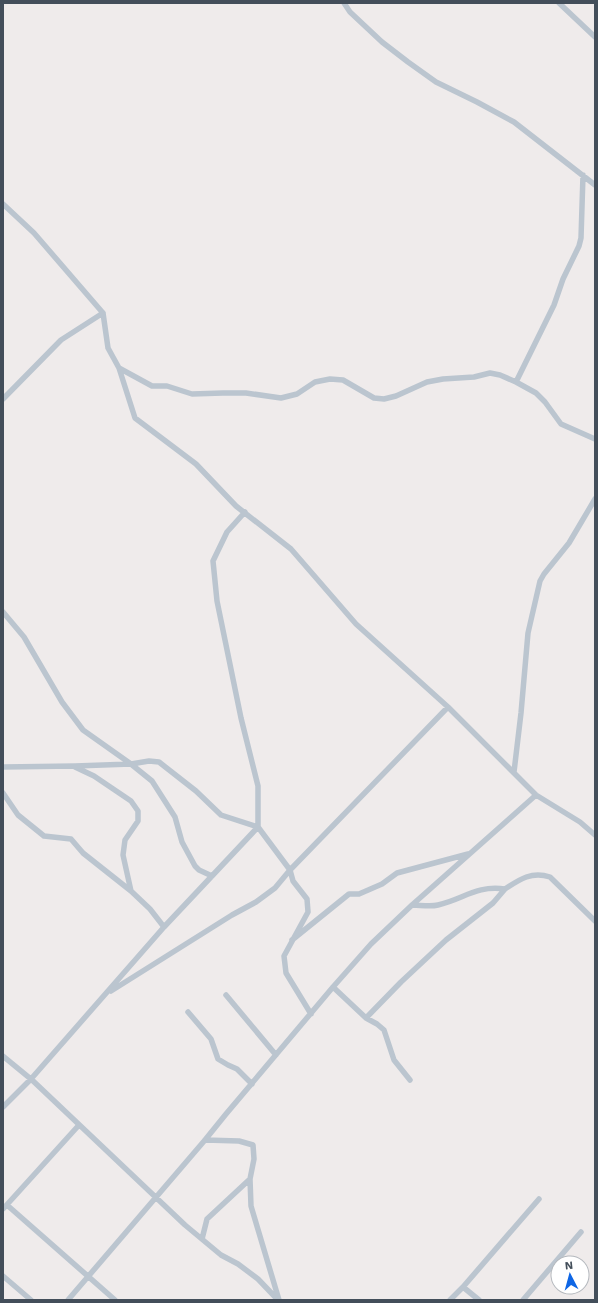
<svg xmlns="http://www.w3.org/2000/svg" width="598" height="1303" font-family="'Work Sans',sans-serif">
	<rect width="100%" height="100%" fill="#efebeb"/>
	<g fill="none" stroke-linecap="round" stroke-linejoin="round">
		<path stroke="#bbc5cf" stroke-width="5.5" d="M344,3L350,12L382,42L408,62L436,82L477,102L514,122L595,185
			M559,3L595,37
			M3,204L34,233L103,313L108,348L119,368L135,418L196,464L236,506L291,549L356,624L448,707L536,795L580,822L595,835
			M119,368L152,386H167L192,394L223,393H246L281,398L297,394L315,382L330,379L343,380L374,398L384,399L396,396L427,382L443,379L474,377L490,373L500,375L516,382L536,393L545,402L561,424L595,439
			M516,382L554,305L563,279L579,246L581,238L583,175
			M3,399L61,340L103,313
			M3,612L24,637L62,702L83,730L131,764L152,781L175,817L182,842L195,866L199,870L212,876
			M3,767L75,766L131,764L149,761L159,762L196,791L221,815L258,827V786L241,718L217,601L213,561L227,532L245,512
			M75,767L94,776L131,801L138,811V821L125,840L123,855L131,891L150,909L164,927
			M514,772L521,713L528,633L540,581L544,574L569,543L595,499
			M3,793L18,815L44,836L71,839L83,853L131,891
			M290,870L293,881L307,899L308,912L284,956L286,973L311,1014
			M412,905C420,905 430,907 438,905C464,899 476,885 505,889C520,879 532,871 550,877L595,921
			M292,940L349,894H359L382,884L397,873L468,854
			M333,987L366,1018L377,1024L384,1030L394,1060L410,1080
			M111,991L232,915L256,902L275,888L290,870
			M226,995L276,1055
			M188,1012L211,1039L218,1059L228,1065L237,1069L252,1084
			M366,1018L401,982L446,940L493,903L505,889
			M3,1056L31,1079L185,1225L221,1255L238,1264L258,1279L278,1300
			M3,1107L31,1079L164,927L258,827L290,870L448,707
			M205,1140L239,1141L253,1145L254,1159L250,1179L251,1206L279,1300
			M7,1205L115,1300
			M3,1209L79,1125
			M202,1239L207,1219L250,1179
			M3,1276L31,1300
			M463,1287L539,1199
			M68,1300L205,1140L226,1114L333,987L371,944L412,905L536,795
			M450,1300L463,1287L479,1300
			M523,1300L581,1232"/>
	</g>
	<rect width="598" height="1303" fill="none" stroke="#434e5a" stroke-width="8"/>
	<g transform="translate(570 1275) rotate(354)"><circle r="19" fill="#ffffff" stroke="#b4b8bd"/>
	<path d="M0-3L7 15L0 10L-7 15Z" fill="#0e66e5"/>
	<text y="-6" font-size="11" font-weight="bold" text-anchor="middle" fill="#434e5a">N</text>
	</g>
</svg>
